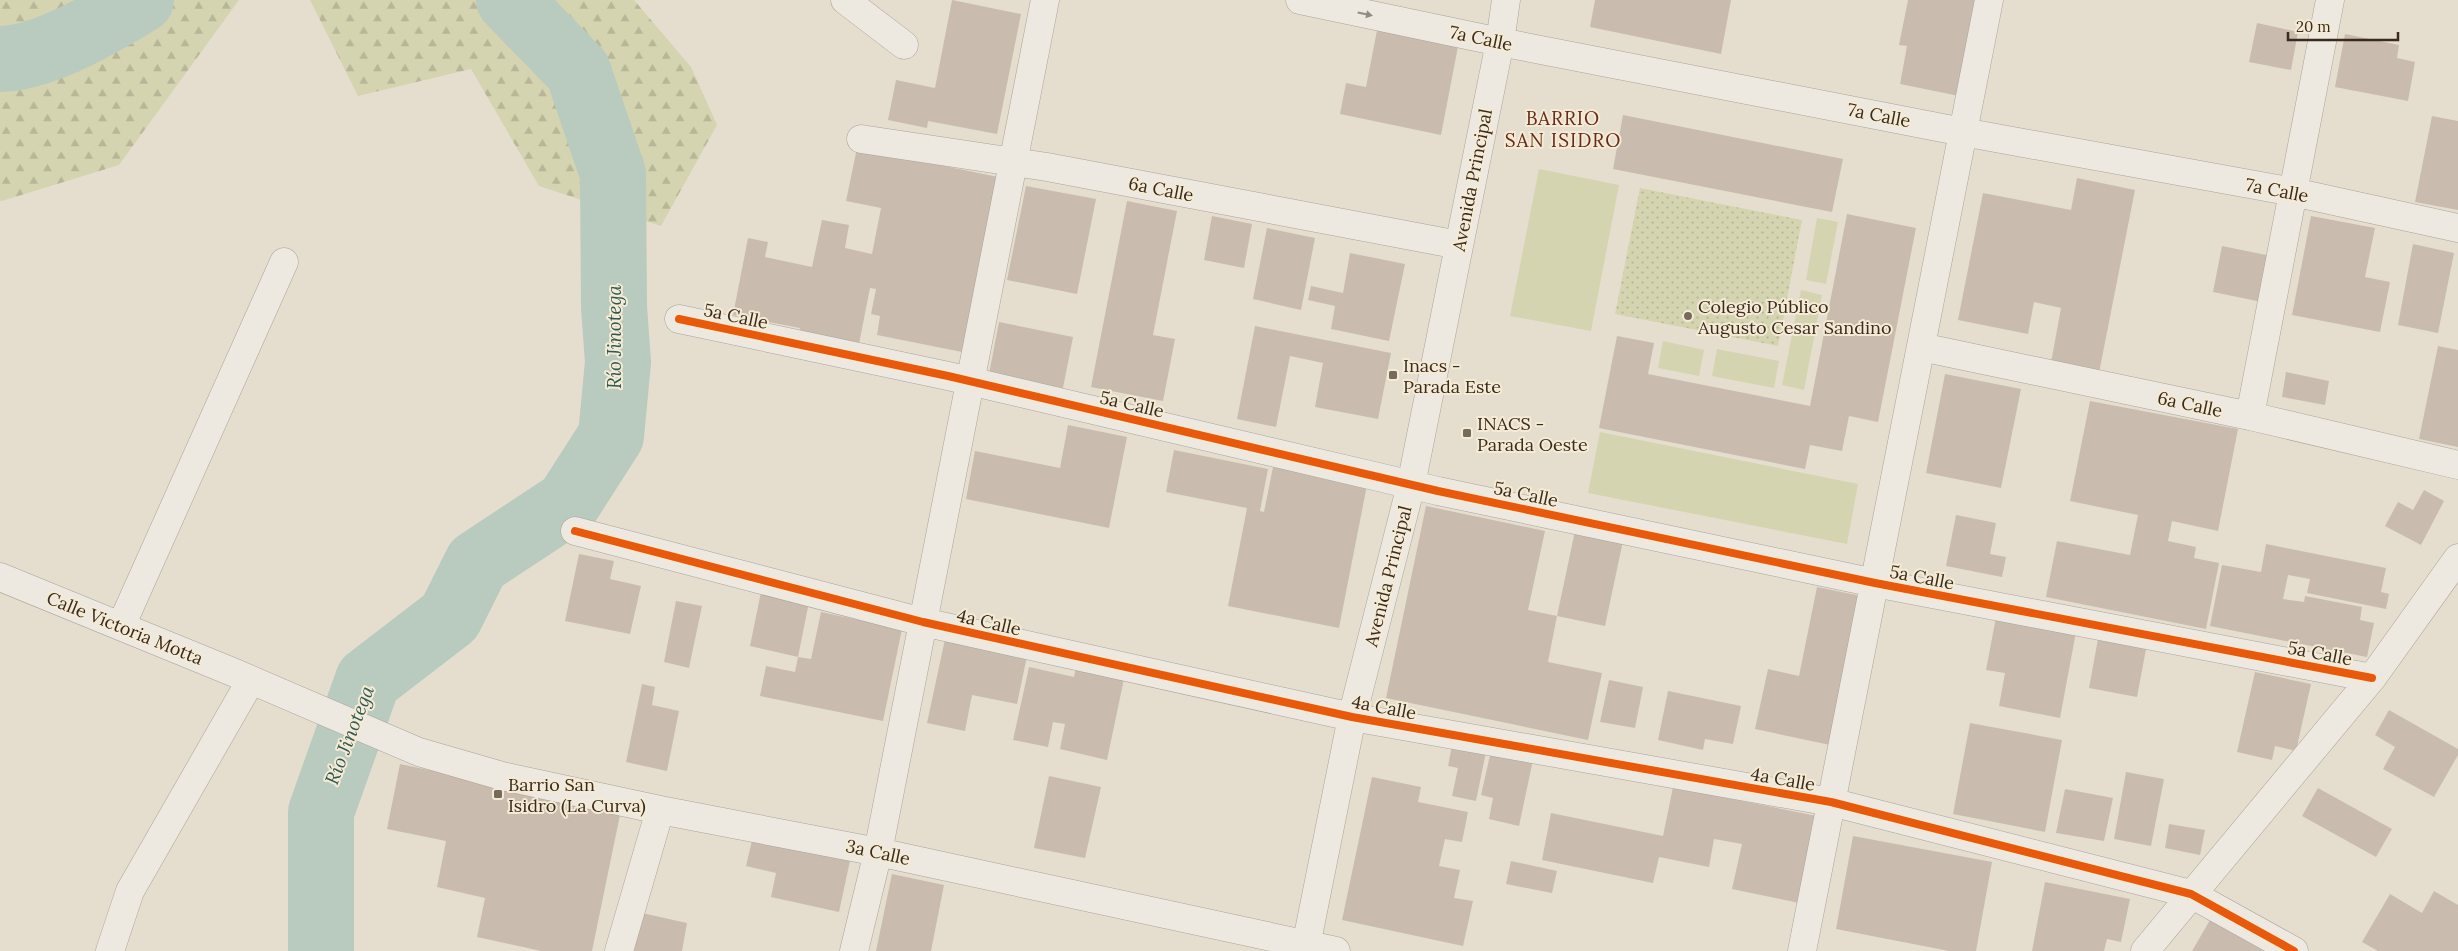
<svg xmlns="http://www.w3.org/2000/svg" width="2458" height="951" font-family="Lora,serif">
	<defs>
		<pattern id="forest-firs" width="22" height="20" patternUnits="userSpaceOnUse" patternTransform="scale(1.25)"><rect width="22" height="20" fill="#d4d4b0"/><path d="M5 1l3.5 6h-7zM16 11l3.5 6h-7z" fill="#b7b697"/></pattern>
		<pattern id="park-dots" width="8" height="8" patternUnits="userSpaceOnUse" patternTransform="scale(1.25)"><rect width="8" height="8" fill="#d4d4b0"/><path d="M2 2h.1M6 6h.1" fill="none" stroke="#b7b697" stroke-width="1.8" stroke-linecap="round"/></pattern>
	</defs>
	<rect width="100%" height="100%" fill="#e5dece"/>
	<path fill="#d4d4b0" d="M1539,169L1619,185L1591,331L1510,316Z
		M1817,218L1838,222L1826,284L1806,280Z
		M1801,290L1822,295L1804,390L1782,385Z
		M1663,341L1704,350L1699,376L1658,368Z
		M1717,349L1779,361L1774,388L1712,376Z
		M1600,432L1858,484L1847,544L1588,493Z"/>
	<path fill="url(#forest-firs)" d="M0,0H239L119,165L2,201H0Z
		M310,0H634L691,67L717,125L661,226L539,186L471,69L358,96Z"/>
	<path fill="url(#park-dots)" d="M1640,188L1802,220L1778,346L1615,314Z"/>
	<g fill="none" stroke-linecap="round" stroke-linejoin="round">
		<path stroke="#b9cabf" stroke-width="66" d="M0,59C43,59 104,22 141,0
			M321,951V812L368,680L450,617L477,563L568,503L611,436L618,362L614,307L613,174L578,71L509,0"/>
	</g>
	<path fill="#c9bcaf" d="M952,0L1021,14L997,134L928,121L927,128L888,120L896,80L935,88Z
		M1595,0H1731L1721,54L1590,27Z
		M1908,0H1983L1964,97L1900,84L1907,46L1899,45Z
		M1379,20L1460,36L1441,135L1340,114L1346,83L1366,87Z
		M2257,23L2298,32L2291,70L2249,62Z
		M2345,34L2399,45L2397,58L2415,62L2408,101L2335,87Z
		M1623,115L1843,159L1832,212L1613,169Z
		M2432,116L2458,121V210L2415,202Z
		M857,148L998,177L962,352L877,335L880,316L871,314L876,289L870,288L858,349L799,338L800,328L733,315L748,238L768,242L765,257L812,267L822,220L849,225L845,248L872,254L881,208L846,201Z
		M2077,178L2135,190L2098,378L2050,368L2061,308L2034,302L2028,334L1958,320L1983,193L2071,210Z
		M1026,186L1096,199L1077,294L1007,280Z
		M1127,201L1177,211L1153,335L1175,339L1163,401L1091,387Z
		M1847,214L1916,228L1878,422L1849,416L1842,451L1810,445L1805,469L1599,428L1617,336L1654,343L1648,374L1810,406Z
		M1212,216L1252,224L1244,268L1204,260Z
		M2311,216L2375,228L2365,277L2390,282L2380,332L2292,315Z
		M1267,228L1315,238L1301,310L1253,299Z
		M2413,244L2454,253L2438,333L2398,325Z
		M2222,246L2271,256L2262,302L2213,292Z
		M1350,253L1405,264L1389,341L1331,329L1335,306L1308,300L1311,286L1343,293Z
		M999,322L1073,337L1063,388L989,374Z
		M1255,326L1391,353L1378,419L1315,407L1323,363L1290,356L1276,427L1237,419Z
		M2438,346L2458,350V447L2419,439Z
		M2286,372L2329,381L2325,405L2282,397Z
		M1945,374L2021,389L2001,488L1926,473Z
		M2090,401L2238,429L2218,531L2172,521L2168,541L2196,547L2194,558L2219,563L2206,629L2046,597L2057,541L2130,555L2138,515L2070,501Z
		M1068,425L1127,437L1109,528L966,499L975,451L1060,468Z
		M1174,450L1268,469L1260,511L1264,512L1273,467L1367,485L1339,628L1228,606L1247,508L1166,492Z
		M2424,490L2444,501L2421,545L2385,526L2398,502L2413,510Z
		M1426,506L1545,531L1528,610L1557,616L1575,531L1623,541L1605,626L1557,616L1548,662L1602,673L1588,740L1386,698Z
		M1956,515L1996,523L1990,554L2006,557L2002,577L1946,566Z
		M2266,544L2386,568L2381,592L2389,594L2386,609L2307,593L2310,579L2288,575L2283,599L2304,602L2305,596L2362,607L2360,620L2374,623L2367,657L2210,626L2222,565L2261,572Z
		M579,554L614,561L610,579L641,586L630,634L565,621Z
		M1817,587L1866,597L1835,746L1755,729L1768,669L1799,676Z
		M761,592L809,602L798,657L750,646Z
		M676,601L702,606L689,668L664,662Z
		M821,612L902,629L883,721L760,696L766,666L795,672L798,657L811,659Z
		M1996,617L2076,632L2060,718L1999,706L2005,673L1986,670Z
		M945,639L1027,656L1017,704L972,695L965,731L927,723Z
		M2098,639L2146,649L2137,697L2089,688Z
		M1077,663L1125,674L1107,760L1060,749L1065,724L1053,722L1048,747L1013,740L1029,667L1074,677Z
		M2255,672L2311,684L2296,751L2275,746L2272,760L2237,752Z
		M1609,680L1643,687L1635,728L1600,722Z
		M642,684L655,687L652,705L679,711L667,771L626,762Z
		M1668,691L1741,706L1733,744L1705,739L1703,750L1658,740Z
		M2389,710L2458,749V755L2434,797L2383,769L2395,747L2375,735Z
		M1970,723L2062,740L2045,832L1953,814Z
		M1453,740L1487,747L1476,801L1452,796L1458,768L1448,766Z
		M1491,751L1533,760L1519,826L1489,819L1493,798L1481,795Z
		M400,764L621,810L592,951H541L477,937L485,898L437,887L446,841L387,829Z
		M2126,772L2164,779L2151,846L2114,839Z
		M1049,776L1101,787L1085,858L1034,848Z
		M1372,777L1421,787L1418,802L1468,812L1462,842L1445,839L1439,866L1460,870L1454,898L1473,901L1463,946L1342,920Z
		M1673,787L1817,816L1799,903L1732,889L1742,844L1714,839L1709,867L1659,857L1653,883L1542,860L1551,813L1663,836Z
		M2318,788L2392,829L2376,857L2302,816Z
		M2065,789L2113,798L2104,841L2056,833Z
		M2169,824L2205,830L2200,855L2165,848Z
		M753,836L851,856L839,912L771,897L776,873L746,866Z
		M1853,836L1992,862L1976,951H1949L1836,929Z
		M1511,861L1557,871L1552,893L1506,884Z
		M892,874L944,885L931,951H876Z
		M2045,882L2130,899L2121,942L2107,939L2104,951H2032Z
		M2434,891L2458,905V951H2378L2362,942L2390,894L2422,913Z
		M642,913L687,923L682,951H634Z
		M2210,920L2264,951H2192Z"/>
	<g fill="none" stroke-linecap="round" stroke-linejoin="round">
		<g stroke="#aaa397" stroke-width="29">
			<path id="minor" d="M845,0L904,45
				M1300,0L1500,42L1963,132L2293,192L2458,228
				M861,139L1047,167L1459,245
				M679,319L948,376L1438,491L1875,583L2372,678
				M1921,347L2250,416L2458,465
				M2250,416L2330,0
				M575,531L923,622L1352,717L1831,802L2191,894L2294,951
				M0,577L235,673L419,752L502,776L660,810L878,852L1336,951
				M121,626L284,262
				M110,951L130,891L251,680
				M619,951L660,810
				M854,951L878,852L1045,0
				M1305,951L1352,717L1411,485L1500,42L1506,0
				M1802,951L1989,0
				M2145,951L2372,678L2458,558"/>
		</g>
		<use href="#minor" stroke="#ede8e0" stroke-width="28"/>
		<g stroke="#f5ebd4" stroke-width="11">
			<path id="cycleway" d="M679,319L948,376L1438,491L1875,583L2372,678
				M575,531L923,622L1352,717L1831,802L2191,894L2294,951"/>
		</g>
		<use href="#cycleway" stroke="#e8590c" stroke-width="8"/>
	</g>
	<defs><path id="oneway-solid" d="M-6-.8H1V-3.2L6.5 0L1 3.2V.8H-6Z" transform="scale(1.25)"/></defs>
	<use fill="#938a80" href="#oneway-solid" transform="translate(1365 14) rotate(12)"/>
	<g fill="#756a5c" stroke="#f5ebd4" stroke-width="2">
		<circle cx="1688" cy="316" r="5"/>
		<rect x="1388" y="370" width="10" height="10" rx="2.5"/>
		<rect x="1462" y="428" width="10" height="10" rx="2.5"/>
		<rect x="493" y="789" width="10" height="10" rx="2.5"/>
	</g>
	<g text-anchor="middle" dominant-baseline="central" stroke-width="4" stroke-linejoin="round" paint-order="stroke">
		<g font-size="18" fill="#392b1f" stroke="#f5ebd4">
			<text transform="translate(1481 38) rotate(12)">7a Calle</text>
			<text transform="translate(1879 115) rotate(11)">7a Calle</text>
			<text transform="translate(1472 180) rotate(-79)">Avenida Principal</text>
			<text transform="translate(1161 189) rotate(11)">6a Calle</text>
			<text transform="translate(2277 190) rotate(11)">7a Calle</text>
			<text transform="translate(736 316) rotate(12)">5a Calle</text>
			<text transform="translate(1132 404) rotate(13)">5a Calle</text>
			<text transform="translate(2190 404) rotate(12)">6a Calle</text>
			<text transform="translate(1526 494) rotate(12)">5a Calle</text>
			<text transform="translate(1388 576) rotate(-76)">Avenida Principal</text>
			<text transform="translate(1922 577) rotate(11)">5a Calle</text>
			<text transform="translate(989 622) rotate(13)">4a Calle</text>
			<text transform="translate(125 628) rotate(22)">Calle Victoria Motta</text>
			<text transform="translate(2320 653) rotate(11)">5a Calle</text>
			<text transform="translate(1384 707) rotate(11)">4a Calle</text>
			<text transform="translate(1783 779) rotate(10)">4a Calle</text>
			<text transform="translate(878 852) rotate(12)">3a Calle</text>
		</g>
		<g font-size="18" fill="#392b1f" stroke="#f5ebd4" text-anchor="start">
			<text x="1698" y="306">Colegio Público<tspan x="1698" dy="21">Augusto Cesar Sandino</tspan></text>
			<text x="1403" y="365">Inacs -<tspan x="1403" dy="21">Parada Este</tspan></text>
			<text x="1477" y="423">INACS -<tspan x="1477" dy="21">Parada Oeste</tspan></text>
			<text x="508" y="784">Barrio San<tspan x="508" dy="21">Isidro (La Curva)</tspan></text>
		</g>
		<g font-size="19" letter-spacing="1" fill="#652c1e" stroke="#f5ebd4">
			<text x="1563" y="118">BARRIO<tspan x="1563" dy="22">SAN ISIDRO</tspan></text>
		</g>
		<g font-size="19" font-style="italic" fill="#2e5855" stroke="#f5ebd4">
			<text transform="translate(614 337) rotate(-90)">Río Jinotega</text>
			<text transform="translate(349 735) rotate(-69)">Río Jinotega</text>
		</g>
	</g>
	<path d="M2288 32v8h110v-8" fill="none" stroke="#392b1f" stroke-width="2.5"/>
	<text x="2296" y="32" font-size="15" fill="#392b1f" stroke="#f5ebd4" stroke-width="4" paint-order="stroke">20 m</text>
</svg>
